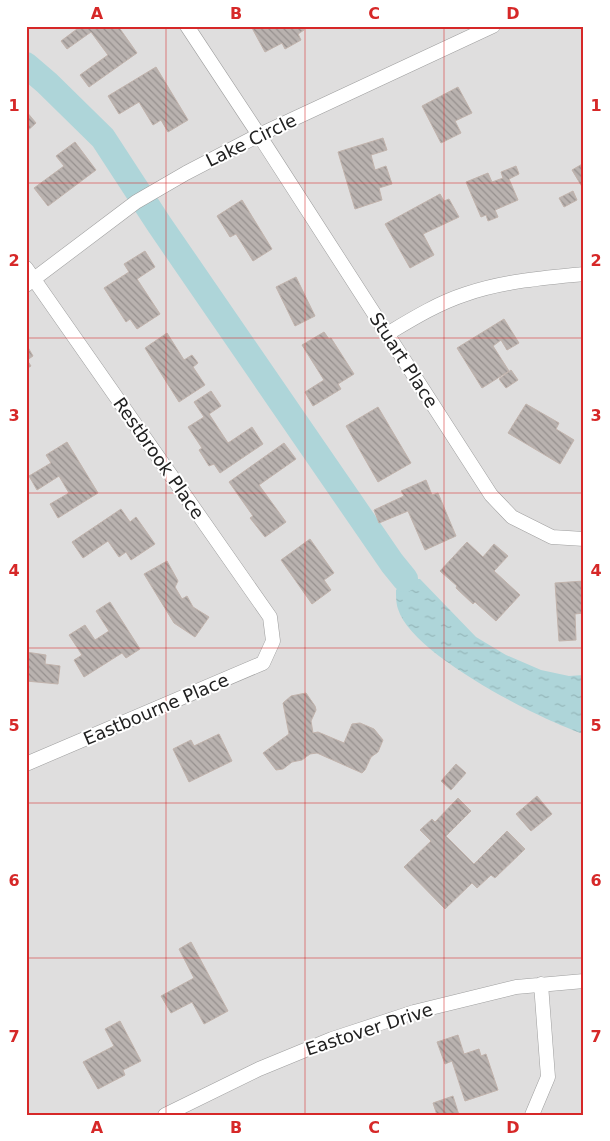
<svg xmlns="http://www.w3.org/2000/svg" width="610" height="1141" font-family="'DejaVu Sans',sans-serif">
	<defs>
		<pattern id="water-ripples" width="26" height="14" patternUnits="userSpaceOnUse" patternTransform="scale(1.25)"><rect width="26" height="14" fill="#aed5d9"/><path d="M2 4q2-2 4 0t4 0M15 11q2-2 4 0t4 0" fill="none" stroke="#95b7ba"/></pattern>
		<pattern id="building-back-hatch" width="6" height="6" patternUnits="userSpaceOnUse" patternTransform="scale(1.25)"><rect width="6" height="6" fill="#b9b2af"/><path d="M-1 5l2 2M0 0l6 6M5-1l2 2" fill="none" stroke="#96908e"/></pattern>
	</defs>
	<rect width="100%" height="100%" fill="#f0ede9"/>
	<path fill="#dfdede" d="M26,26H584V1115H26Z"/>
	<path fill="url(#water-ripples)" d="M405,579H420L476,637L506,655L541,670L569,676L584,675V734C539,719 412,655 398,609C396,603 396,595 396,590Z"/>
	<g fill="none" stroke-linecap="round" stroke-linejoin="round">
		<path stroke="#aed5d9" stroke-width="26" d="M26,65L47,83L103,138L159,224L392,563L405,579"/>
	</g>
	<path fill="url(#building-back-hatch)" stroke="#c1b3ac" d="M81,26H118L137,53L89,87L80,75L108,55L91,32L67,49L61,41Z
		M255,26H302L304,30L298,34L301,40L285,49L282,43L265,52L252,28Z
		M156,67L188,120L168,132L161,120L153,125L139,102L119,114L108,96Z
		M458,87L472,113L455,121L461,133L441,143L422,106Z
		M26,111L36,123L26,132Z
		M383,138L387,150L371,155L375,170L386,166L392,184L379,188L382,200L355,209L338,152Z
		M75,142L96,170L48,206L34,188L64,166L56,156Z
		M584,163V190L572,170Z
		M516,166L519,174L509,179L518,200L495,210L498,217L488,221L486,215L481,217L466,182L488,173L492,182L503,178L501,172Z
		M573,191L577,200L564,207L559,198Z
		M440,194L444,201L449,199L459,217L423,234L434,255L410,268L385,224Z
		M242,200L272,249L253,261L236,234L230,237L217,216Z
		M145,251L155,267L137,279L160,314L137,329L130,319L126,322L104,288L129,272L124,264Z
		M296,277L315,316L295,326L276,287Z
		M504,319L519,343L507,350L501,340L493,346L509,371L482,388L457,348Z
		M324,332L329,339L331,338L354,374L338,384L341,389L313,406L305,392L324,380L302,345Z
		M167,333L184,360L192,355L198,363L193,367L205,385L179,402L145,348Z
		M26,344L33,356L27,360L31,366L26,369Z
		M511,370L518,380L506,388L499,379Z
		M211,391L221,406L209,414L228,443L252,427L263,444L220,473L214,464L209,466L199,450L202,448L188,427L204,417L194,402Z
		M526,404L559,423L556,429L574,440L560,464L508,433Z
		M378,407L411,463L378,482L346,426Z
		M67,442L98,493L58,518L50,504L69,493L59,476L37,490L29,476L51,463L46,455Z
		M284,443L296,459L259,485L286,522L265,537L250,518L253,516L229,482Z
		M426,480L432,495L438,493L456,536L425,550L408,511L379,523L374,510L404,496L401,491Z
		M121,509L130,522L136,517L155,544L131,560L126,552L119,557L108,541L83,558L72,542Z
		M310,539L334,573L324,580L331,590L312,604L281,560Z
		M467,542L483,557L494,544L508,556L494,571L520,595L496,621L475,602L473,604L456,588L457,586L440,571Z
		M167,561L178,581L175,587L182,599L187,596L193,607L209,617L195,637L174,623L144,574Z
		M584,581V613L575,614L576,640L559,641L555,583Z
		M110,602L140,649L126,658L122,653L84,677L74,660L82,655L69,635L85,625L95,640L109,631L96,611Z
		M26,652L46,655L45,664L60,666L58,684L26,681Z
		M306,693L315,706L316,710L311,721L313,733L318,732L344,743L352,724L360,723L374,729L383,740L378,752L371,757L365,770L362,773L317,753L310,754L302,760L292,762L283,769L276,770L263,753L289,734L283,703L291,696Z
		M219,734L232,761L189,782L173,749L191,740L194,746Z
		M456,764L466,773L451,790L441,781Z
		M537,796L552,814L531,831L516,814Z
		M458,798L471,811L446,836L474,864L507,831L525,849L495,878L491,875L477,888L472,883L445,909L404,867L431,841L420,830L432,819L435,822Z
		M191,942L228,1011L204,1024L192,1002L171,1013L161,996L194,978L179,949Z
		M120,1021L141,1061L123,1070L125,1075L98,1089L83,1062L114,1046L105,1029Z
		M458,1035L464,1054L479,1049L481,1056L486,1054L498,1090L465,1101L452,1061L445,1064L437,1042Z
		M453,1096L459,1115H437L433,1103Z"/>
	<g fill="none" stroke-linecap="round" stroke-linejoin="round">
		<g stroke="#9e9e9e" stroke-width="15">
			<path id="minor" d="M187,26L259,135L491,495L512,517L552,537L584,539
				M26,268L270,617L273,641L263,663L26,764
				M26,285L136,202L186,173L259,135L493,26
				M387,334C412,319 438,303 466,294C504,281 544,278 584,274
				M165,1115L259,1069L332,1039L414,1012L516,987L584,981
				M532,1115L548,1077L541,984"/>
		</g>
		<use href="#minor" stroke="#fff" stroke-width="14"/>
	</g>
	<path fill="none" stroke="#d62828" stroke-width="1" stroke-opacity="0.55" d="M166,26V1115M305,26V1115M444,26V1115M26,183H584M26,338H584M26,493H584M26,648H584M26,803H584M26,958H584"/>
	<g text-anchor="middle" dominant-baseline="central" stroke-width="4" stroke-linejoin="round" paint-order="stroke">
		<g font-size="18" fill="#212121" stroke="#fff">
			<text transform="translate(251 140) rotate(-26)">Lake Circle</text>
			<text transform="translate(404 360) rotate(57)">Stuart Place</text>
			<text transform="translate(159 458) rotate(55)">Restbrook Place</text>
			<text transform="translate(156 709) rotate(-23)">Eastbourne Place</text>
			<text transform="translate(369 1029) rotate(-18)">Eastover Drive</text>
		</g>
	</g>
	<rect width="610" height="1141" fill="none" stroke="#ffffff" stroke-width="55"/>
	<rect x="28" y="28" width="554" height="1086" fill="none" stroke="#d62828" stroke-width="2"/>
	<g font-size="16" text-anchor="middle" font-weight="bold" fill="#d62828">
		<text x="97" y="19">A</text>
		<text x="236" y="19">B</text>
		<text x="374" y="19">C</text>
		<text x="513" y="19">D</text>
		<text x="14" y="111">1</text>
		<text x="596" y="111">1</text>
		<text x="14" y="266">2</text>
		<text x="596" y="266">2</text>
		<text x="14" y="421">3</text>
		<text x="596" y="421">3</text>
		<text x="14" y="576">4</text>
		<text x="596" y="576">4</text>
		<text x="14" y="731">5</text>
		<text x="596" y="731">5</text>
		<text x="14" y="886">6</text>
		<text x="596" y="886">6</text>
		<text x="14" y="1042">7</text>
		<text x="596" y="1042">7</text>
		<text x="97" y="1133">A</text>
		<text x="236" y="1133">B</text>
		<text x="374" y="1133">C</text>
		<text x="513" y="1133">D</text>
	</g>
</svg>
